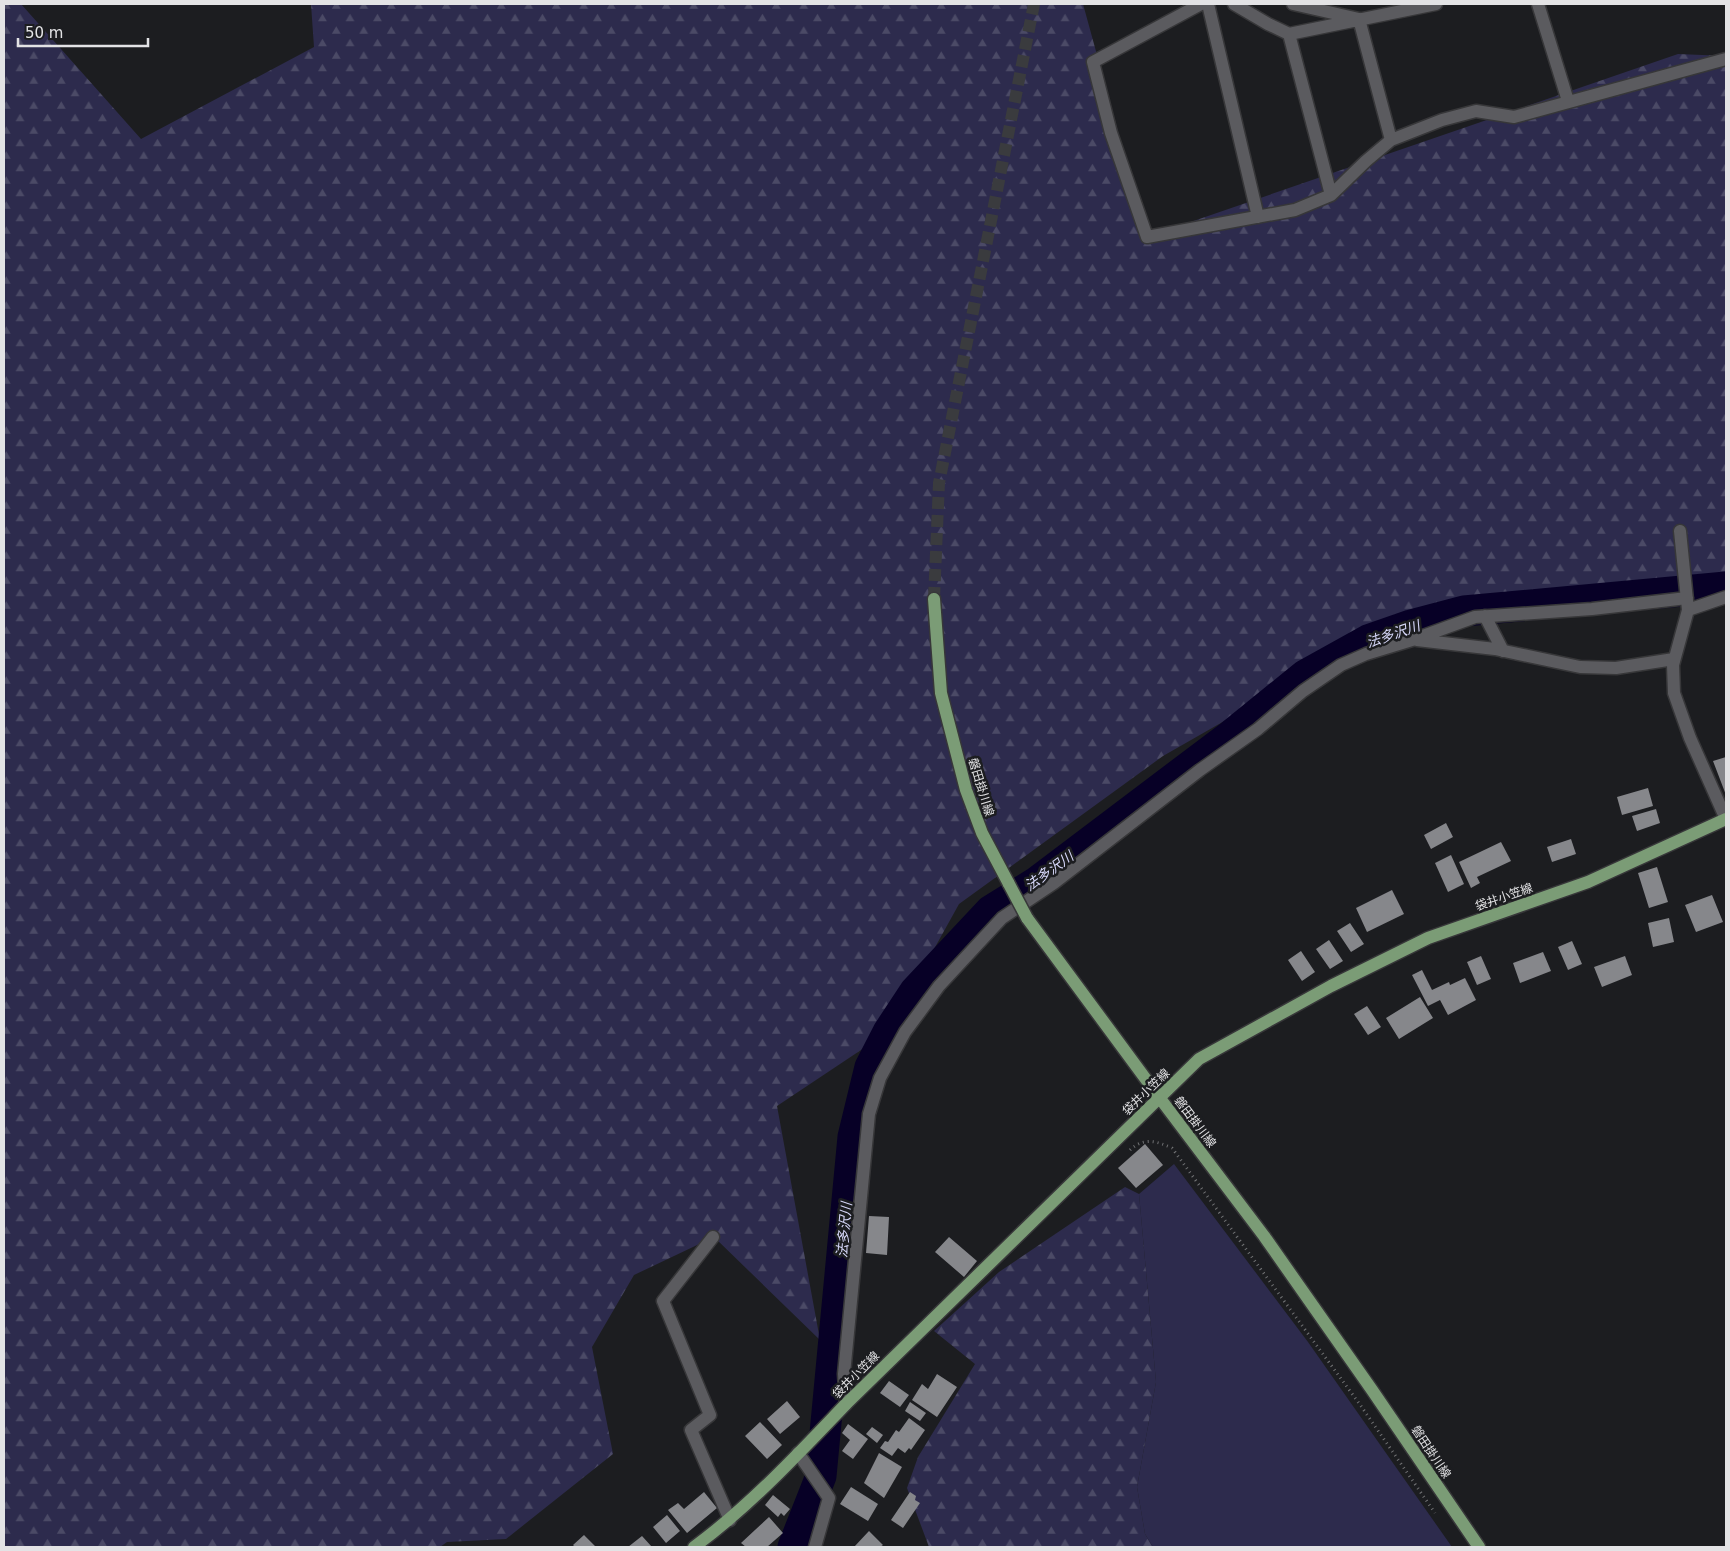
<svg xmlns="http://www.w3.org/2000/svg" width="1730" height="1551" font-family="'DejaVu Sans','Noto Sans JP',sans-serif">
	<defs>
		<pattern id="forest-firs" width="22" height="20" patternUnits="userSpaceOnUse" patternTransform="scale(1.25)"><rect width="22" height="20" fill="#2d2b4d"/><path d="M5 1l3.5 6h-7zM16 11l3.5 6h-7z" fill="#4b4a66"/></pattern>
	</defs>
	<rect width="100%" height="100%" fill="#1c1d20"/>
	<path fill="#2d2b4d" d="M1174,1164L1308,1342L1452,1547H1153L1145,1534L1137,1487L1156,1382L1139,1194Z"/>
	<path fill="url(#forest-firs)" d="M4,4H21L141,139L314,47L311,4H1083L1147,237L1678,54L1726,56V590L1475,617L1319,667L1163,756L959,904L888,1032L777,1106L820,1340L714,1237L634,1275L592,1347L613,1454L506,1539L447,1542L440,1547H4Z
		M1125,1187L1139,1194L1156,1382L1137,1487L1145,1534L1153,1547H929L907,1488L918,1457L975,1364L934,1331L999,1272Z"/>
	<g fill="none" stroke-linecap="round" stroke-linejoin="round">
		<path stroke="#070026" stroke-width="31" d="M793,1547L821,1476L853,1137L870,1067L888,1032L915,991L990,911L1035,883L1231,735L1305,675L1368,640L1411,625L1464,611L1726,587"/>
	</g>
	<path fill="#86878b" d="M1726,757V795L1713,761Z
		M1648,788L1653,806L1622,815L1617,797Z
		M1656,809L1660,823L1637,831L1632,816Z
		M1446,823L1453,837L1431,849L1424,835Z
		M1571,839L1576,854L1552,862L1547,847Z
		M1501,842L1511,861L1477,877L1480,883L1471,888L1459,862Z
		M1451,855L1464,884L1448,892L1435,863Z
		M1657,867L1668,902L1649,908L1638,873Z
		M1392,890L1404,914L1367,932L1356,908Z
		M1712,895L1723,922L1696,932L1685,905Z
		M1669,918L1674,942L1653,947L1648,923Z
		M1350,923L1364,944L1351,952L1337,931Z
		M1329,940L1343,961L1330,969L1316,949Z
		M1572,941L1582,964L1568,970L1558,947Z
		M1301,951L1315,972L1302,981L1288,960Z
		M1543,952L1551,971L1520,983L1513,963Z
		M1481,956L1491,979L1477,985L1467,962Z
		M1625,956L1632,975L1602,987L1594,967Z
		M1422,970L1432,990L1449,982L1450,985L1465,978L1476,1000L1448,1015L1440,1000L1428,1006L1412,975Z
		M1420,997L1433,1018L1399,1039L1386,1018Z
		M1367,1006L1381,1027L1368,1035L1354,1014Z
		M1145,1144L1163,1165L1136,1188L1118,1168Z
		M869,1216L889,1217L887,1255L866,1253Z
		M949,1237L977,1261L964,1277L935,1252Z
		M937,1374L957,1387L937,1417L912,1400L922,1384L928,1389Z
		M889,1381L909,1395L900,1407L880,1393Z
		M787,1401L800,1417L780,1434L767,1419Z
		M910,1402L926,1413L920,1421L905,1411Z
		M909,1418L925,1430L911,1450L909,1448L905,1453L898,1448L892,1456L880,1448L885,1441L888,1442L896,1430L899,1432Z
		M760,1422L782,1445L767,1459L745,1436Z
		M848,1424L868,1439L853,1459L842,1451L850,1440L842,1433Z
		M872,1427L883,1435L877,1443L866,1434Z
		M879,1453L902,1467L884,1498L864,1483Z
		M851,1487L878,1504L868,1521L840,1504Z
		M704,1492L717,1508L687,1533L668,1510L678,1503L684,1509Z
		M910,1492L916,1496L915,1500L920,1503L903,1528L891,1520Z
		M773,1495L790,1509L784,1516L781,1513L778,1517L765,1505Z
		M667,1515L680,1531L666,1543L653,1527Z
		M769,1517L783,1533L767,1547H746L741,1543Z
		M869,1531L883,1545L880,1547H854Z
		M584,1535L595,1546L575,1547L573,1545Z
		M642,1536L652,1547H628Z"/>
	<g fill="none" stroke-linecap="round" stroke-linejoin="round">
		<path stroke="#3a3b3e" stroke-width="12" stroke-dasharray="12 6" stroke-linecap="butt" d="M934,599L939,483L1034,4"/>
		<g stroke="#373739" stroke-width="15">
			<path id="minor" d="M1201,4L1093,62L1111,133L1147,237L1295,210L1331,195L1366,161L1391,140L1442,120L1476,111L1514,117L1726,59
				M1208,4L1258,217
				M1234,4L1268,24L1289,34L1436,4
				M1293,4L1359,19L1391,140
				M1538,4L1568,101
				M1289,34L1331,195
				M1680,531L1688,610L1673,665L1674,693L1690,738L1726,819
				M1688,610L1726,597
				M1485,616L1503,651
				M1417,640L1495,649L1580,667L1616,668L1674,659
				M713,1237L663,1301L710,1415L691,1430L730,1520
				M846,1404L844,1374L869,1114L880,1078L905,1032L939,986L1002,918L1054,883L1200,770L1258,729L1303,691L1341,665L1366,654L1412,640L1475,617L1592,609L1687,598
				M798,1453L829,1498L815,1547"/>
		</g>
		<g stroke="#373739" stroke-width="15">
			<path id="major" d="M934,599L941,693L966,790L982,833L1009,884
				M1027,918L1159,1097L1264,1236L1372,1390L1479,1547
				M694,1547C750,1506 798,1454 846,1404L1199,1059L1331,986L1428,938L1588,882L1726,819"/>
		</g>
		<path stroke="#727375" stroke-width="3" stroke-dasharray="1 4" stroke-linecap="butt" d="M1130,1150C1144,1137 1156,1141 1172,1148L1361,1406L1435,1513"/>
		<use href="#minor" stroke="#5b5b5f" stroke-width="12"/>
		<use href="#major" stroke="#7b9c76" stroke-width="12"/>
		<g stroke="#373739" stroke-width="15" stroke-linecap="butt">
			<path id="major-bridge" d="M1009,884L1027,918"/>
		</g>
		<use href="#major-bridge" stroke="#7b9c76" stroke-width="12"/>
	</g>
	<g text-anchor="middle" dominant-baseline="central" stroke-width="5" stroke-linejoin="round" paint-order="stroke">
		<g font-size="12" fill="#e3e3e5" stroke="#1c1d20">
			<text transform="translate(981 787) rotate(73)">磐田掛川線</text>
			<text transform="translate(1504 897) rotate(-19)">袋井小笠線</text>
			<text transform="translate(1146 1092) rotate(-44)">袋井小笠線</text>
			<text transform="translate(1195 1122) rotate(53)">磐田掛川線</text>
			<text transform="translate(856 1375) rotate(-45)">袋井小笠線</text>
			<text transform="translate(1431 1452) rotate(56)">磐田掛川線</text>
		</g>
		<g font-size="14" font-style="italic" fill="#d7d8fa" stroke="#1c1d20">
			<text transform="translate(1393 634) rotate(-19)">法多沢川</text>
			<text transform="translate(1049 871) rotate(-36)">法多沢川</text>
			<text transform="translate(844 1230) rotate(-85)">法多沢川</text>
		</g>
	</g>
	<rect width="1730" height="1551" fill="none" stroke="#e3e3e5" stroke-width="10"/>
	<path d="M18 38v8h130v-8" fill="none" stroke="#e3e3e5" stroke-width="2.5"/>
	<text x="25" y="38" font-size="15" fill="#e3e3e5" stroke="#1c1d20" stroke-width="4" paint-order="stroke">50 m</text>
</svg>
